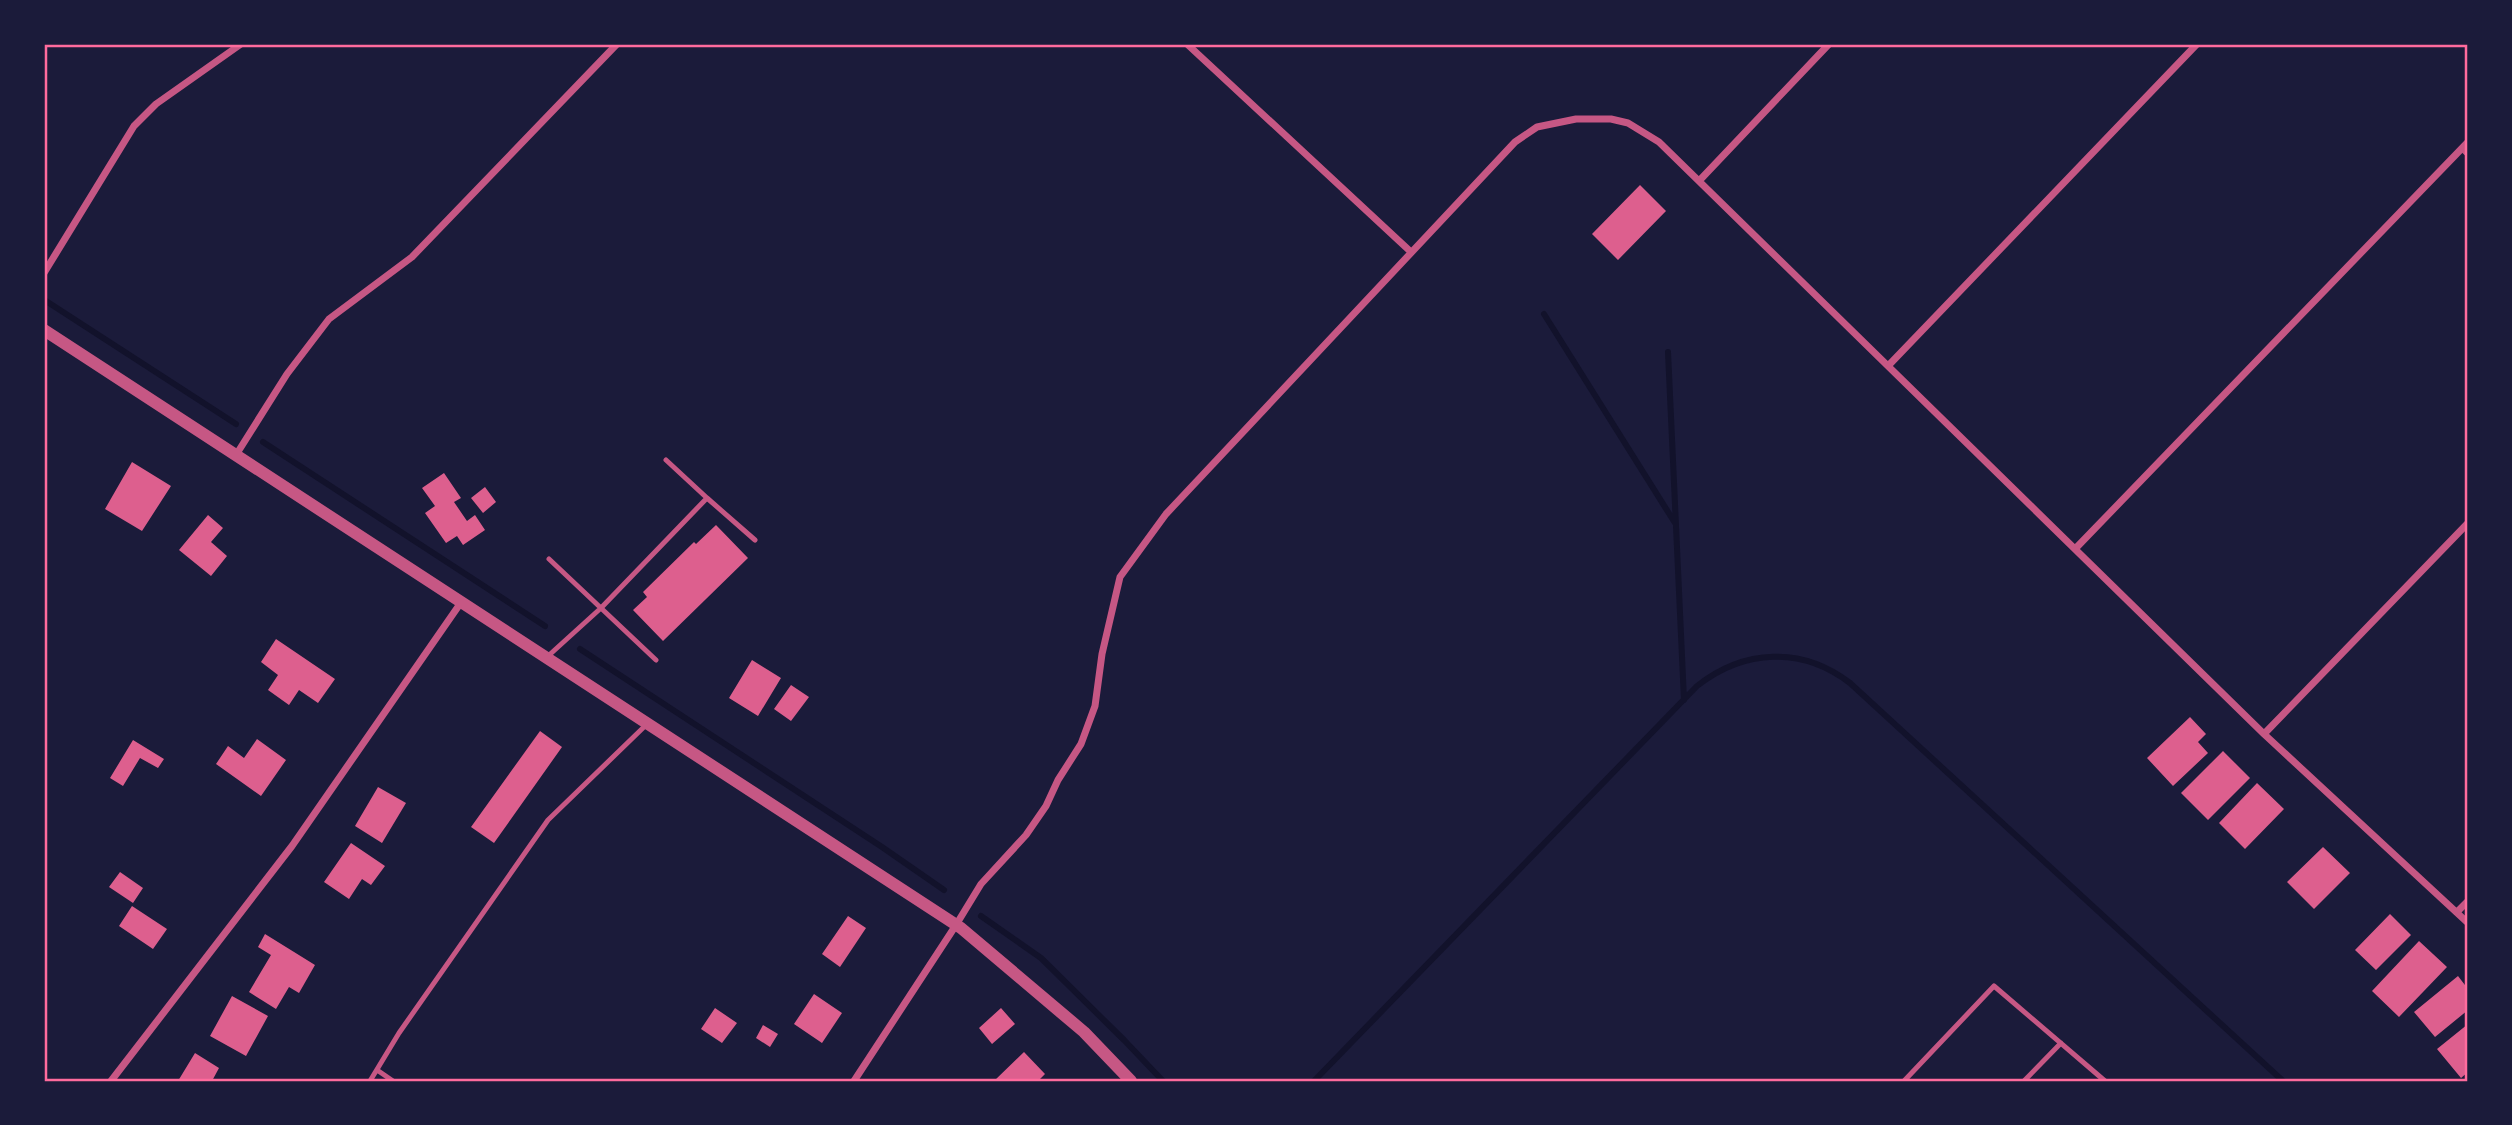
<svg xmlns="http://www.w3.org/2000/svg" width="2512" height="1125" font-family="Helvetica,sans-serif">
	<rect width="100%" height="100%" fill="#1b1b3a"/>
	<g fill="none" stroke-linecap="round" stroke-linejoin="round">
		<path stroke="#12122b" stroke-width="6" d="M46,301L236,424
			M1544,314L1675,523
			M1668,352L1684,700
			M263,442L545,626
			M580,649L882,847L944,890
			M981,916L1041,958L1124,1040L1163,1081
			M1314,1081L1697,686C1744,649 1802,646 1850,683L2283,1081"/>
	</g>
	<path fill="#dd5f8e" d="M1640,185L1666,211L1618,260L1592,234Z
		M132,462L171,486L142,531L105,509Z
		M444,473L461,498L454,502L467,521L475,515L485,530L463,545L457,536L446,543L425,513L435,506L422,488Z
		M485,487L496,502L483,513L471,498Z
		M208,515L223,528L211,542L227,556L211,576L179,550Z
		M716,525L748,558L663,641L633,610L647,597L643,592L694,542L696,544Z
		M276,639L335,679L318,703L299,690L289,705L268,690L278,675L261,662Z
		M752,660L781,678L758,716L729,698Z
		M791,685L809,697L791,721L774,709Z
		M2190,717L2206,734L2198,742L2208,753L2173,786L2147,758Z
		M540,731L562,747L494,843L471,827Z
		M257,739L286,760L261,796L216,764L228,746L244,758Z
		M133,740L164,759L158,768L140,758L123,786L110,778Z
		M2223,751L2250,778L2208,820L2181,793Z
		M2257,783L2284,809L2245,849L2219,823Z
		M378,787L406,803L382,843L355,826Z
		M351,843L385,866L371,885L362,879L349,899L324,882Z
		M2323,847L2350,873L2314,909L2287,882Z
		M120,872L143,888L133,903L109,887Z
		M132,906L167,929L153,949L119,926Z
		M2390,914L2411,935L2376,970L2355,950Z
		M848,916L866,928L840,967L822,954Z
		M265,934L315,965L299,993L289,987L276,1009L249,992L271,955L258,947Z
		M2419,941L2447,967L2399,1017L2372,991Z
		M2458,976L2468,989V1010L2435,1037L2414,1012Z
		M814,994L842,1013L822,1043L794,1024Z
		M232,996L268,1016L246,1056L210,1036Z
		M715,1008L737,1023L722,1043L701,1029Z
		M1001,1008L1015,1024L992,1044L979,1028Z
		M2468,1024V1072L2461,1078L2437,1049Z
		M763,1025L778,1034L770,1047L756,1038Z
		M1024,1052L1045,1074L1038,1081H994Z
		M195,1053L219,1068L212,1081H178Z"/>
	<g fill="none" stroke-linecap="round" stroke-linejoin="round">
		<path stroke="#c65784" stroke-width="5" d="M2462,149L2468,155
			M666,460L707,498
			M549,559L656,660
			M547,657L601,608L707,498L755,540
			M377,1070L393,1081
			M370,1081L399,1033L548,820L646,725
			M1904,1081L1994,986L2105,1081
			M2024,1081L2061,1043"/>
		<path stroke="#c65784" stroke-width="7" d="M1187,44L1411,252
			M1699,181L1829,44
			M44,273L134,126L156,104L241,44
			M1888,366L2197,44
			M236,455L287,374L329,319L412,257L617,44
			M2075,549L2468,142
			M2264,734L2468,523
			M2457,912L2468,901
			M111,1081L292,846L462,601
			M854,1081L956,925L981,884L1026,835L1046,806L1058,780L1081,744L1095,706L1102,654L1120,577L1166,514L1515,142L1537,127L1576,119H1611L1628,123L1659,142L2264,734L2468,923"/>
		<path stroke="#c65784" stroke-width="12" d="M44,330L961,928L1084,1032L1131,1081"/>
	</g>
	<rect width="2512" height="1125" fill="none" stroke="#1b1b3a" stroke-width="91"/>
	<rect x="46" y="46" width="2420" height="1034" fill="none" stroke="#ff6b9d" stroke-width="2.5"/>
</svg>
